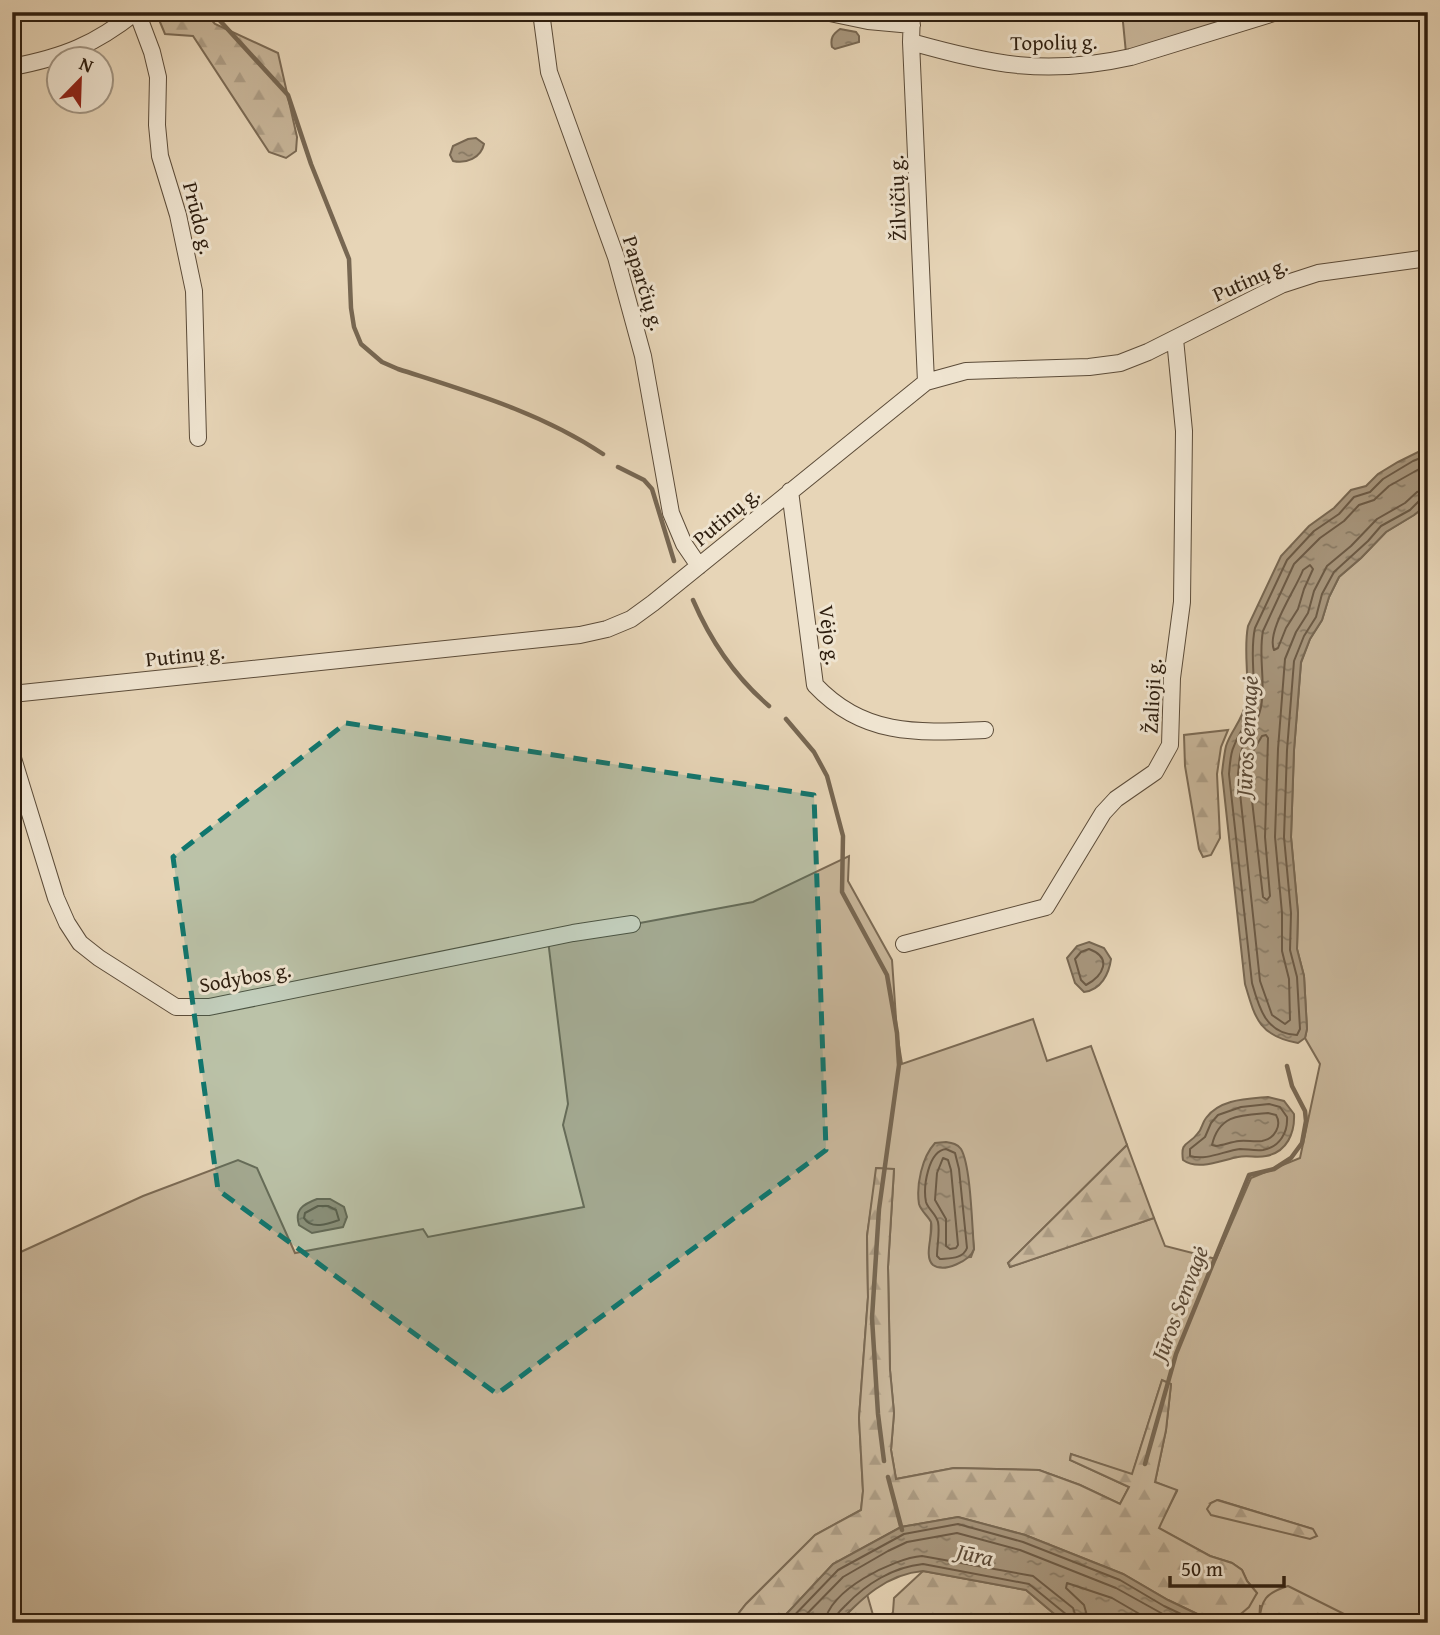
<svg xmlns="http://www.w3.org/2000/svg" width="1440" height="1635" font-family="'Gentium Book Plus',serif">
	<defs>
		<pattern id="forest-firs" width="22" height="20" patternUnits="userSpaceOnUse" patternTransform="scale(1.75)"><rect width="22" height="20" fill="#c8b69a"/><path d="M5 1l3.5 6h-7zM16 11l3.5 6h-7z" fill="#ac9c84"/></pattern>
		<pattern id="water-ripples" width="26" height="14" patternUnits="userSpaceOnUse" patternTransform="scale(1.75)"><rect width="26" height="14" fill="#a8977e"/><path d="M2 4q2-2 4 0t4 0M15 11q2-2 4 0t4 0" fill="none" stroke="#897b66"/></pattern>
	</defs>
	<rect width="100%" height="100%" fill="#e7d5b7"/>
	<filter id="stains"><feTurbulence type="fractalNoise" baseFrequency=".00286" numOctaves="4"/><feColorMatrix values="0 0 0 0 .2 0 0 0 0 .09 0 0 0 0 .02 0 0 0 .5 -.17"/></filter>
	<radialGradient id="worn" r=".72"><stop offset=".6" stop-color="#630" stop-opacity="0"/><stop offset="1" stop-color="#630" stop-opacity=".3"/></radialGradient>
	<path fill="#c8b69a" stroke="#7b6a54" stroke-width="2" fill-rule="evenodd" d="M1122,12H1223L1225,22L1126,53Z
		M1428,504V1623H1364L1260,1606L1259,1623H1241V1613L1257,1593L1247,1581L1242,1570L1232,1563L1210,1556L1158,1528L1177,1491L1155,1482L1166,1430L1171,1384L1162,1380L1132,1475L1071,1454L1070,1460L1129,1487L1120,1504L1080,1485L1039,1470L954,1468L896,1479L891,1450L894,1413L890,1370L888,1267L894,1170L877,1168L867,1236L868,1297L859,1418L863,1491L861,1510L815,1535L746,1604L731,1623H12V1256L143,1196L238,1160L257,1168L295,1253L423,1229L428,1237L584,1207L563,1125L568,1104L548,940L753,902L849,856L848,881L892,960L897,1033L902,1064L1033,1019L1047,1061L1091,1046L1127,1145L1008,1263L1010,1267L1154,1218L1165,1246L1216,1259L1251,1178L1300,1158L1320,1064L1305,1038L1307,1029L1304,976L1297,949L1298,913L1291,837L1294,750L1301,663L1310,639L1322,620L1329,597L1339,577L1361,558L1386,532L1414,515ZM966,1168L974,1249L971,1257L930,1259L931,1223ZM1218,1500L1313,1529L1211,1503Z"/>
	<path fill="url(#forest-firs)" stroke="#7b6a54" stroke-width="2" d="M167,12H204L215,24L278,53L297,137L296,151L286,158L269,152L193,36L165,34L160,22Z
		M1228,730L1221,747L1217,774L1220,838L1211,855L1203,857L1199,849L1185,766L1184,735Z
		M1127,1145L1154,1218L1010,1267L1008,1263Z
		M876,1168L894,1169L888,1267L890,1370L894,1413L891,1450L896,1479L954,1468L1039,1470L1080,1485L1120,1504L1129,1487L1070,1460L1071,1454L1132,1474L1162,1380L1171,1384L1166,1430L1155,1482L1177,1490L1159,1528L1210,1556L1232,1563L1242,1570L1247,1581L1257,1593L1249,1607L1242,1613L1241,1623H1216L1168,1600L1123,1574L1025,1535L958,1517L901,1527L833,1564L778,1623H731L746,1604L815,1535L861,1510L863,1491L859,1418L868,1297L867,1236Z
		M1217,1500L1313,1529L1317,1536L1310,1539L1211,1515L1207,1509L1211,1503Z
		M923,1571L1026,1590L1065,1623H887L893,1612L894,1598Z
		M1288,1586L1358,1621L1364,1623H1259C1261,1599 1266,1593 1288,1586Z
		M867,1594L873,1615L870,1623H838Z"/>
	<path fill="url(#water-ripples)" stroke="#776752" stroke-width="2" d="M840,29L856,32L859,36V42L835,49L832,47C830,38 833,34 840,29Z
		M476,138L484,144C481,158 466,164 453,161L450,155L453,146L468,139Z
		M1428,447V504L1414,515L1386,532L1361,558L1339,577L1329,597L1322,620L1310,639L1301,662L1294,750L1291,837L1298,913L1297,949L1304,976L1307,1029L1305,1038L1298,1043C1259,1036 1255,1018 1245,984L1222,773C1223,764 1224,755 1226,746C1231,730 1243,720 1246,702C1250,677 1243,652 1248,626L1281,556L1309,526L1334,508L1351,490L1366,486L1378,474L1398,462Z
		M1089,942L1104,948L1111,959C1109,974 1101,990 1084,992L1075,983L1067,958L1077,946Z
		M1268,1097L1284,1101L1294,1114C1295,1133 1287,1152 1266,1156C1257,1158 1247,1155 1238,1157C1222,1160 1198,1171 1183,1160C1180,1140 1189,1146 1198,1133C1202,1129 1202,1123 1206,1118C1220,1099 1247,1099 1268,1097Z
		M946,1142C952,1143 958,1144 961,1149C971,1166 972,1227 974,1249C970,1261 944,1273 933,1265C923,1256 934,1233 931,1222C928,1216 921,1211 919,1204C916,1185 922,1157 935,1143Z
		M317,1199H330L344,1207L347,1217L343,1227L312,1233L299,1225C294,1209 304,1204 317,1199Z
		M958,1517L1025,1535L1123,1574L1168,1600L1216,1623H1065L1026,1590L923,1571C887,1574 862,1598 838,1623H778L833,1564L901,1527Z"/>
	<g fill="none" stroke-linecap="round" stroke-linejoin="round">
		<path stroke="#6b5a46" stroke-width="2" d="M1428,455L1413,461L1383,479L1370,492L1354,497L1339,514L1314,531L1287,560L1255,628C1249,654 1257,680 1252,706C1249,722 1239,732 1234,746C1230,754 1230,765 1229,774L1252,983C1259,1008 1266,1034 1297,1035L1300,1029L1297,977L1290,950L1291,913L1284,837L1287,750L1294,661L1304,636L1316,617L1322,594L1334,572L1368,541L1381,526L1410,510L1421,499L1428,498
			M1428,464L1389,486L1374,500L1359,505L1344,521L1320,538L1294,564L1263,631C1258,656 1266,682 1261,707C1257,727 1246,736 1241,752C1239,759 1239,767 1238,774L1260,981L1272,1015L1285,1024L1290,1020L1289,979L1282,951V913L1275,837L1278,749L1285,659L1296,632L1308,613L1314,591L1327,566L1351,546L1377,519L1405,503L1417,492L1428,489
			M1310,565L1313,569L1304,589L1298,609L1286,628L1278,648L1274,650C1266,631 1296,589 1303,570Z
			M1266,735L1268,738L1265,837L1270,896L1267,900L1263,897L1249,774L1252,753L1262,736Z
			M1089,949C1113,958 1103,976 1086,985L1081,980L1075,959L1081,952Z
			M1269,1104L1280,1107L1287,1117C1288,1132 1280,1147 1263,1150C1255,1151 1247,1149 1240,1149C1224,1151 1206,1161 1190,1156V1149L1205,1137L1211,1123L1218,1115L1241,1107Z
			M1268,1113L1276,1115C1282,1125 1275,1139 1262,1141C1254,1142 1246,1140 1239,1141C1231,1142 1224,1145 1216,1146L1212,1145C1219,1114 1241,1115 1268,1113Z
			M946,1149L955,1153L959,1169L967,1248C963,1259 950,1258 940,1259L937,1256C937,1246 940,1232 938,1222C936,1214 928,1209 926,1202C923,1187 928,1151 946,1149Z
			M943,1158L948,1160L951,1170L958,1245L956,1248L950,1249L946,1246V1219L935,1200L937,1173Z
			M318,1206H328L336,1210L339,1220C328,1224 311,1230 304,1218L305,1213Z
			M787,1623L838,1570L904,1534L958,1524L1023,1542L1120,1580L1164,1606L1200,1623
			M798,1623L843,1577L888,1551L907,1542L957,1533L1020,1550L1116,1588L1179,1623
			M825,1623C827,1591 894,1558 922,1556L1033,1576L1073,1608L1078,1623
			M834,1623C835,1615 840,1611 846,1605C866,1584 893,1567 923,1564L1029,1584L1067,1615L1069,1623
			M1089,1623L1084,1605L1066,1588L1067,1583L1112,1598L1155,1623"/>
		<path stroke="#776752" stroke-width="4.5" d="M212,12L288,95L311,164L349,259L351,308L354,327L361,344L382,362L398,369C469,392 540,412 603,454
			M618,467L644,480L652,489L674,561
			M693,600C711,642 734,676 769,706
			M786,719L814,752L827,776L843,836L842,892L887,975L897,1033L899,1065L879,1209L872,1318L878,1414L884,1461
			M1145,1464L1176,1354L1249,1175L1274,1169L1291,1158L1302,1143L1306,1121L1305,1111L1292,1086L1287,1066
			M888,1477L902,1530"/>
		<g stroke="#5c4c39" stroke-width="18">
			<path id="minor" d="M137,12L152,52L158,77L157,125L160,156L178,215L194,291L198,438
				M541,12L549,72L616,257L643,356L671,513L684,544L699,566
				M825,12L868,21L912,25
				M912,12L911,42L926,382
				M911,42C993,65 1046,76 1131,57L1277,12
				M12,67C64,57 94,45 136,12
				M790,491L815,685C864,737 919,733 985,730
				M12,694L580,635L607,629L631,619L653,603L926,382L966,371L1089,367L1120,363L1148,352L1281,285L1318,273L1428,258
				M12,755L56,898L67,923L80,943L99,958L176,1007H209L573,933L632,924
				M904,944L1046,907L1103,813L1116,799L1155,772L1170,745L1172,678L1182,602L1184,431L1175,339"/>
		</g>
		<use href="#minor" stroke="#efe4d0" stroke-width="16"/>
	</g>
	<path fill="#0f766e" fill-opacity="0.2" stroke="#0f766e" stroke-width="5" stroke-dasharray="14 9" stroke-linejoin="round" d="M346,723L814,795L826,1150L497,1394L218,1190L173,857Z"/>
	<g text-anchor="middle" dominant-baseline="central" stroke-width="6" stroke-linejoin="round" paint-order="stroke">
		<g font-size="21" fill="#2e1e0f" stroke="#efe4d0">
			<text transform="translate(1054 42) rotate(-1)">Topolių g.</text>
			<text transform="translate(897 198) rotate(-92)">Žilvičių g.</text>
			<text transform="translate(199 218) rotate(76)">Prūdo g.</text>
			<text transform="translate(1250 279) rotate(-24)">Putinų g.</text>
			<text transform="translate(644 283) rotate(73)">Paparčių g.</text>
			<text transform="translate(726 516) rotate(-40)">Putinų g.</text>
			<text transform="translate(830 635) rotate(83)">Vėjo g.</text>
			<text transform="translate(185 655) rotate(-6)">Putinų g.</text>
			<text transform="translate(1152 696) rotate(-87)">Žalioji g.</text>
			<text transform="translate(245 977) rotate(-10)">Sodybos g.</text>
		</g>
		<g font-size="23" font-style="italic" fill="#594836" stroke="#efe4d0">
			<text transform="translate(1246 736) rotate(-87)">Jūros Senvagė</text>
			<text transform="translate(1179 1303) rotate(-69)">Jūros Senvagė</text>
			<text transform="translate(975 1554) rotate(12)">Jūra</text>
		</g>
	</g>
	<rect width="1440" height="1635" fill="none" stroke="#e7d5b7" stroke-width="42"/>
	<rect x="14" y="14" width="1412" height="1607" fill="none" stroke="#2e1e0f" stroke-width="3.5"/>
	<rect x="21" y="21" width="1398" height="1593" fill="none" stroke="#2e1e0f" stroke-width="2"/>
	<g transform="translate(80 80) rotate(23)"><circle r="33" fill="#efe4d0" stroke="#a29583" stroke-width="2"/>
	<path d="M0-5L12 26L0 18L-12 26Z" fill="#8f2418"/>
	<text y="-10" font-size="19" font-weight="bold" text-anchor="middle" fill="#2e1e0f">N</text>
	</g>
	<path d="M1170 1576v10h114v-10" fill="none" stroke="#2e1e0f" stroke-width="3.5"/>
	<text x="1181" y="1576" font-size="21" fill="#2e1e0f" stroke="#efe4d0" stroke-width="5" paint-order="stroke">50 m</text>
	<rect width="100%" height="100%" filter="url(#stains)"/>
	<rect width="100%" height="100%" fill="url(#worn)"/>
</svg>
